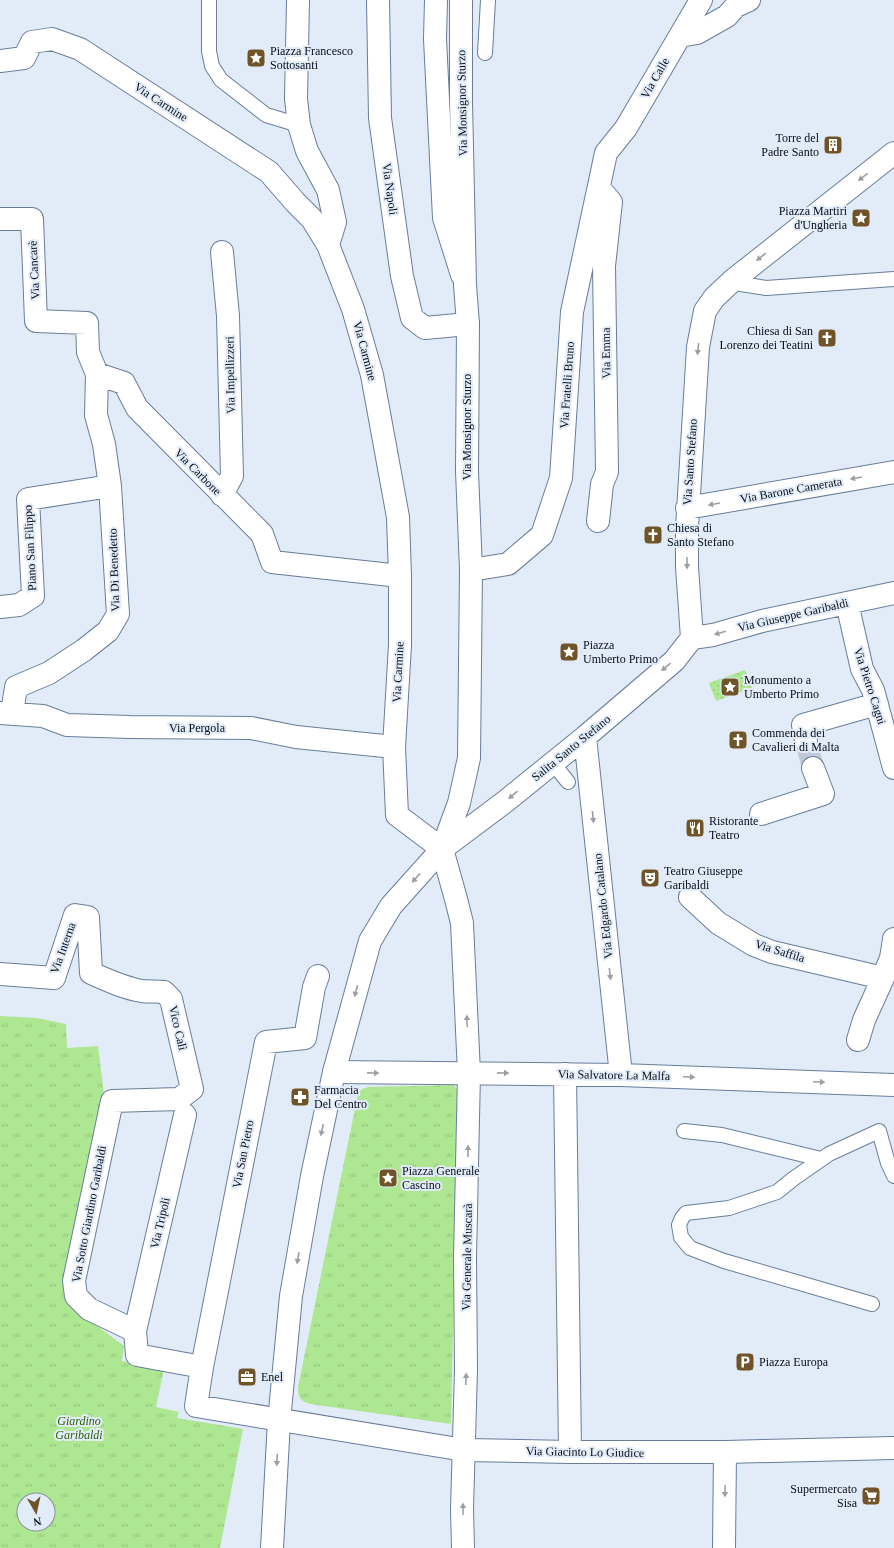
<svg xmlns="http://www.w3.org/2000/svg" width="894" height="1548" font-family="'Times New Roman',serif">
	<defs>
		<pattern id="grass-dots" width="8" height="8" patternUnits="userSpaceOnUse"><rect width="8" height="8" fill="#aee792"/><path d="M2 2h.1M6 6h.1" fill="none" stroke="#94c57d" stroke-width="1.8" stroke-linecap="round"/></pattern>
		<pattern id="park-tufts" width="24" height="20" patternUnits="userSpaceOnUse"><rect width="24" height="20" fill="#aee792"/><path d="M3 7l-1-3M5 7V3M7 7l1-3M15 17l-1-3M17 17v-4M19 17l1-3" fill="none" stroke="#94c57d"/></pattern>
	</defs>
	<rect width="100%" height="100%" fill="#e2ecf9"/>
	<path fill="url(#grass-dots)" d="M745,670L752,688L716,701L709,683Z"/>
	<path fill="url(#park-tufts)" fill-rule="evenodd" d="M0,1016L37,1018L66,1024L67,1048L98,1046L104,1094L100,1123L66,1294L73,1308L124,1346L122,1361L164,1369L156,1407L179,1412L177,1418L243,1429L220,1548H0ZM24,1500H48V1524H24Z
		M454,1085L458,1091L451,1424L310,1404C300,1401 298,1397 298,1387L358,1094L362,1089L368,1087Z"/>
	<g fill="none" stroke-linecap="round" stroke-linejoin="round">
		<path stroke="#c1cbd7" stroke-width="22" stroke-dasharray="22 11" stroke-linecap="butt" d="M806,741L813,768"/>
		<g stroke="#687d9a" stroke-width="16">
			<path id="lane" d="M209,0V51L212,66L221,80L266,115L299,125
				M485,53L488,0
				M732,281L741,284L766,288L894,279
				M552,762L568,782
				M684,1131L722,1135L821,1159
				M872,1304L724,1261L690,1248L681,1237L679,1225L682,1218L686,1213L729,1208L777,1192L793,1179L829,1154L879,1131L888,1163L894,1176"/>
		</g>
		<g stroke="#687d9a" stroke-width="24">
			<path id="street" d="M298,0L296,99L299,125L307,151L328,190L335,222L328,245
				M378,0L380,118L402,276L412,318L425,328L468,324
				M436,0L435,39L444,218L462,275
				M680,36L697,33L727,16L736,6L749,0
				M0,61L24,58L32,42L52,39L80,49L269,172L295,202L312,219L328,245L353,309L372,375L398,517L400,576V645L394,747L397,815L442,849L506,801L585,737L674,661L692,638
				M0,219H32L36,321L87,323L88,352L97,374L124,383L137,408L262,534L272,562L400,576
				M222,495L232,476L228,316L222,252
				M687,508L894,472
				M598,521L602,484L607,472L604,266L611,202L599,188
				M471,570L508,564L542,535L561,478L572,312L606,153L626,128L701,0
				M847,603L862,669L873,690L894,768
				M0,607L19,605L33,596L28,499L110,486
				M692,638L687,567V528L698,347L705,311L714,298L732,281L894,153
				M692,638L713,635L762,621L894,593
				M0,713L43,716L67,725L130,727L251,728L296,737L394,747
				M12,713L16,687L49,673L84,650L108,631L118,614L110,486L104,444L96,415L97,374
				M585,737L621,1075
				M806,741L803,725L877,704
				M761,814L823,794L813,768
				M690,897L718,923L754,945L772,952L883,978
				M0,974L54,978L75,915L88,917L91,973C107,980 124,988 142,991C149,992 157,991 164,992L171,999L192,1089L179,1099L112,1101L74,1281L76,1296L89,1309L135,1331L137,1355L202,1367L196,1406L464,1450L570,1452H725L894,1448
				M858,1040L864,1020L883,978L891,958L894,939
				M334,1072L621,1075L894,1085
				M565,1074L570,1452
				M135,1331L185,1115
				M202,1367L266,1042L305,1038L314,987L318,976
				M724,1548L725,1452"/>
		</g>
		<g stroke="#687d9a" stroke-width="24">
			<path id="secondary" d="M442,849L456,899L462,923L469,1073L465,1258L466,1370L462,1509L463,1548
				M272,1548L279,1421L291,1296L312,1176L334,1072L370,941L391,906L442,849L459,803L469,758L471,570L467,471L468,324L465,285L461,102V0"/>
		</g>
		<use href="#lane" stroke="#fff" stroke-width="14"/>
		<use href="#street" stroke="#fff" stroke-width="22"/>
		<use href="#secondary" stroke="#fff" stroke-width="22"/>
	</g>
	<defs><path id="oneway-solid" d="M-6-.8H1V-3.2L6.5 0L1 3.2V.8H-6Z"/></defs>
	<g fill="#9b9ea3">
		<use href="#oneway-solid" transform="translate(863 177) rotate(142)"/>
		<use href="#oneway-solid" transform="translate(761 257) rotate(141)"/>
		<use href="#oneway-solid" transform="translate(698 349) rotate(96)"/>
		<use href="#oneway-solid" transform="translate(856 478) rotate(170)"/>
		<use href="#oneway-solid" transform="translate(714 504) rotate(170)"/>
		<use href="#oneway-solid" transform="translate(687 563) rotate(89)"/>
		<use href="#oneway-solid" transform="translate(720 633) rotate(164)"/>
		<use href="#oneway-solid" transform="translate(666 667) rotate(140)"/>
		<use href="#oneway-solid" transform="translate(513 795) rotate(139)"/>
		<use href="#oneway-solid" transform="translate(593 817) rotate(84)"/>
		<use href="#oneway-solid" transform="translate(416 878) rotate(132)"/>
		<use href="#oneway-solid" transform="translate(610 974) rotate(84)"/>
		<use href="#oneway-solid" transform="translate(356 991) rotate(105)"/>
		<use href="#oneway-solid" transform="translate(467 1021) rotate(-92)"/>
		<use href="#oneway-solid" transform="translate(373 1073) rotate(1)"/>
		<use href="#oneway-solid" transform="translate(503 1073) rotate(1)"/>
		<use href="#oneway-solid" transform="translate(689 1077) rotate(2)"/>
		<use href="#oneway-solid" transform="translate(819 1082) rotate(2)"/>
		<use href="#oneway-solid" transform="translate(322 1130) rotate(102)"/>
		<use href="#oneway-solid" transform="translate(468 1151) rotate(-89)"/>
		<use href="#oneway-solid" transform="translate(298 1258) rotate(100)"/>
		<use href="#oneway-solid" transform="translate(466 1379) rotate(-88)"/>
		<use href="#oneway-solid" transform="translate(277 1460) rotate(93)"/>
		<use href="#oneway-solid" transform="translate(725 1491) rotate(91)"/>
		<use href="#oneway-solid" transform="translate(463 1509) rotate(-90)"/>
	</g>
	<defs>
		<g id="sight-square" transform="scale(1)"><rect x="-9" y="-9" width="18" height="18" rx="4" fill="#705326" stroke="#e2ecf9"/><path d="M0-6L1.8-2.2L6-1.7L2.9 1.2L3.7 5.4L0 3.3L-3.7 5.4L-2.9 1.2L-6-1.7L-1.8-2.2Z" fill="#fff"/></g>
		<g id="building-square" transform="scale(1)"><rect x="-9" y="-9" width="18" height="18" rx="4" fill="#705326" stroke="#e2ecf9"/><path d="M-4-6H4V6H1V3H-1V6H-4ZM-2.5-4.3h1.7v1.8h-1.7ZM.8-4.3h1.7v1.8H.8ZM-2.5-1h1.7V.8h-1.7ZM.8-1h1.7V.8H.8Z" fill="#fff"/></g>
		<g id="church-square" transform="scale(1)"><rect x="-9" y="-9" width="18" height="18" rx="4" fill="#705326" stroke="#e2ecf9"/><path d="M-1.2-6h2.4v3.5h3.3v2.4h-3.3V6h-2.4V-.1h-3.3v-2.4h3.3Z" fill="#fff"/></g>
		<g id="restaurant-square" transform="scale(1)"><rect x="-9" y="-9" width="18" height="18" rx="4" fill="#705326" stroke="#e2ecf9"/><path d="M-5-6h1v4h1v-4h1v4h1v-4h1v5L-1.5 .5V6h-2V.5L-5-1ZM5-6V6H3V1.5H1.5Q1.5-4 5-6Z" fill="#fff"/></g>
		<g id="theatre-square" transform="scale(1)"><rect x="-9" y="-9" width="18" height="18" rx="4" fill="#705326" stroke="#e2ecf9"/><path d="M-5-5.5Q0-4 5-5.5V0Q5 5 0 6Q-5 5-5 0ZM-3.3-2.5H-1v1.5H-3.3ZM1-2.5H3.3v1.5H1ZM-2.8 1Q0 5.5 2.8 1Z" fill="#fff"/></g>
		<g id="pharmacy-square" transform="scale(1)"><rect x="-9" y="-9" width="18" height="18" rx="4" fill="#705326" stroke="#e2ecf9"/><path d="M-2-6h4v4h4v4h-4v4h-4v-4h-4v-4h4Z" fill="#fff"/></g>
		<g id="parking-square" transform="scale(1)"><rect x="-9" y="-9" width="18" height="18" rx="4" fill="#705326" stroke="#e2ecf9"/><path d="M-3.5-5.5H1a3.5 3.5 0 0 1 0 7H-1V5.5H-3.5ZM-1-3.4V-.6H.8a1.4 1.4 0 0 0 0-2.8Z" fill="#fff"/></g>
		<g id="office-square" transform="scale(1)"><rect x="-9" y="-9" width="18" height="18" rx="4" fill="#705326" stroke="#e2ecf9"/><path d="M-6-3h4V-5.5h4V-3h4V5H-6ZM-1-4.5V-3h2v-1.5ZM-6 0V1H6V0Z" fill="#fff"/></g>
		<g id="supermarket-square" transform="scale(1)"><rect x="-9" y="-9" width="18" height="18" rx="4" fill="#705326" stroke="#e2ecf9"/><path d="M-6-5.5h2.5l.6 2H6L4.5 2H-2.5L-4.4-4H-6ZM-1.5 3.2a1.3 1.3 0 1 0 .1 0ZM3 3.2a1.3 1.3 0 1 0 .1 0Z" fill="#fff"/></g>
	</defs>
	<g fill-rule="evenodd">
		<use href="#sight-square" x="256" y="58"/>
		<use href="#building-square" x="833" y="145"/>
		<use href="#sight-square" x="861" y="218"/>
		<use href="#church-square" x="827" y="338"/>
		<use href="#church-square" x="653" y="535"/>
		<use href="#sight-square" x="569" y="652"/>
		<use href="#sight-square" x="730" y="687"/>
		<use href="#church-square" x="738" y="740"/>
		<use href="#restaurant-square" x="695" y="828"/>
		<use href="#theatre-square" x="650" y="878"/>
		<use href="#pharmacy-square" x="300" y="1097"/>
		<use href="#sight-square" x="388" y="1178"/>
		<use href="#parking-square" x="745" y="1362"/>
		<use href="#office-square" x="247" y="1377"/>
		<use href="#supermarket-square" x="871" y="1496"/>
	</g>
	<g text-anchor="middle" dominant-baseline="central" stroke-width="4" stroke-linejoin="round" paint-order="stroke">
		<g font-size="12" fill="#060d18" stroke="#e2ecf9" text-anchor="start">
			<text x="270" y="51">Piazza Francesco<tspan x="270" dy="14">Sottosanti</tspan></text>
			<text x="819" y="138" text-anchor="end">Torre del<tspan x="819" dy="14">Padre Santo</tspan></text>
			<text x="847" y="211" text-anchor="end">Piazza Martiri<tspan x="847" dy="14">d'Ungheria</tspan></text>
			<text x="813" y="331" text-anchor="end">Chiesa di San<tspan x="813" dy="14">Lorenzo dei Teatini</tspan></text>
			<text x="667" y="528">Chiesa di<tspan x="667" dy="14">Santo Stefano</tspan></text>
			<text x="583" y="645">Piazza<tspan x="583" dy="14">Umberto Primo</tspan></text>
			<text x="744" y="680">Monumento a<tspan x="744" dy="14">Umberto Primo</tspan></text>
			<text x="752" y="733">Commenda dei<tspan x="752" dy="14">Cavalieri di Malta</tspan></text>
			<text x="709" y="821">Ristorante<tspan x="709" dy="14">Teatro</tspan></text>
			<text x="664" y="871">Teatro Giuseppe<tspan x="664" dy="14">Garibaldi</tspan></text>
			<text x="314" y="1090">Farmacia<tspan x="314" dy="14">Del Centro</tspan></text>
			<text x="402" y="1171">Piazza Generale<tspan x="402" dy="14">Cascino</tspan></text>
			<text x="759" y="1362">Piazza Europa</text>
			<text x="261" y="1377">Enel</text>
			<text x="857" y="1489" text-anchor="end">Supermercato<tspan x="857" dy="14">Sisa</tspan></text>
		</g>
		<g font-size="12" fill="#060d18" stroke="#e2ecf9">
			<text transform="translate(655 78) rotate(-60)">Via Calle</text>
			<text transform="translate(161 102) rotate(33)">Via Carmine</text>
			<text transform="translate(462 103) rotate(-91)">Via Monsignor Sturzo</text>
			<text transform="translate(390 189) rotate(82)">Via Napoli</text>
			<text transform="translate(34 270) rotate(-93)">Via Cancarè</text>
			<text transform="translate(365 351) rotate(75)">Via Carmine</text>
			<text transform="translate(606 353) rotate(-91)">Via Emma</text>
			<text transform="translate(230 375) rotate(-91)">Via Impellizzeri</text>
			<text transform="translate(567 385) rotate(-86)">Via Fratelli Bruno</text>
			<text transform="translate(467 427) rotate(-90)">Via Monsignor Sturzo</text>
			<text transform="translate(690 462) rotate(-86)">Via Santo Stefano</text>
			<text transform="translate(198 472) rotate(45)">Via Carbone</text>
			<text transform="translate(791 490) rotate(-10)">Via Barone Camerata</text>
			<text transform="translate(30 548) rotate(-93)">Piano San Filippo</text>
			<text transform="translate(114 570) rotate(-92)">Via Di Benedetto</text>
			<text transform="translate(793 615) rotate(-13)">Via Giuseppe Garibaldi</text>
			<text transform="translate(398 672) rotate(-87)">Via Carmine</text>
			<text transform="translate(870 686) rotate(72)">Via Pietro Cagni</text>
			<text x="197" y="728">Via Pergola</text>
			<text transform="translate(571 748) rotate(-39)">Salita Santo Stefano</text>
			<text transform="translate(603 906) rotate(-96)">Via Edgardo Catalano</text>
			<text transform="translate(63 948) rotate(-70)">Via Interna</text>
			<text transform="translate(780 951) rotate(17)">Via Saffila</text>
			<text transform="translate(178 1028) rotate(77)">Vico Calì</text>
			<text transform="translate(614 1075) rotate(1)">Via Salvatore La Malfa</text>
			<text transform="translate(243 1154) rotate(-79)">Via San Pietro</text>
			<text transform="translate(89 1214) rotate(-79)">Via Sotto Giardino Garibaldi</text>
			<text transform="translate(160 1223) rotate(-77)">Via Tripoli</text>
			<text transform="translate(467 1257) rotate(-89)">Via Generale Muscarà</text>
			<text transform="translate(585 1452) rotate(1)">Via Giacinto Lo Giudice</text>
		</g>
		<g font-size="12" font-style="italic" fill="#2e5f04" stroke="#e2ecf9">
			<text x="79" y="1421">Giardino<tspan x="79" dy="14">Garibaldi</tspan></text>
		</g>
	</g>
	<g transform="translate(36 1512) rotate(171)"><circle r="19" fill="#e2ecf9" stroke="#8a939f"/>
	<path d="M0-3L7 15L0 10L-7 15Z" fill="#705326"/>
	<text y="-6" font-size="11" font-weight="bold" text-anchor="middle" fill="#060d18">N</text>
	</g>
</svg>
